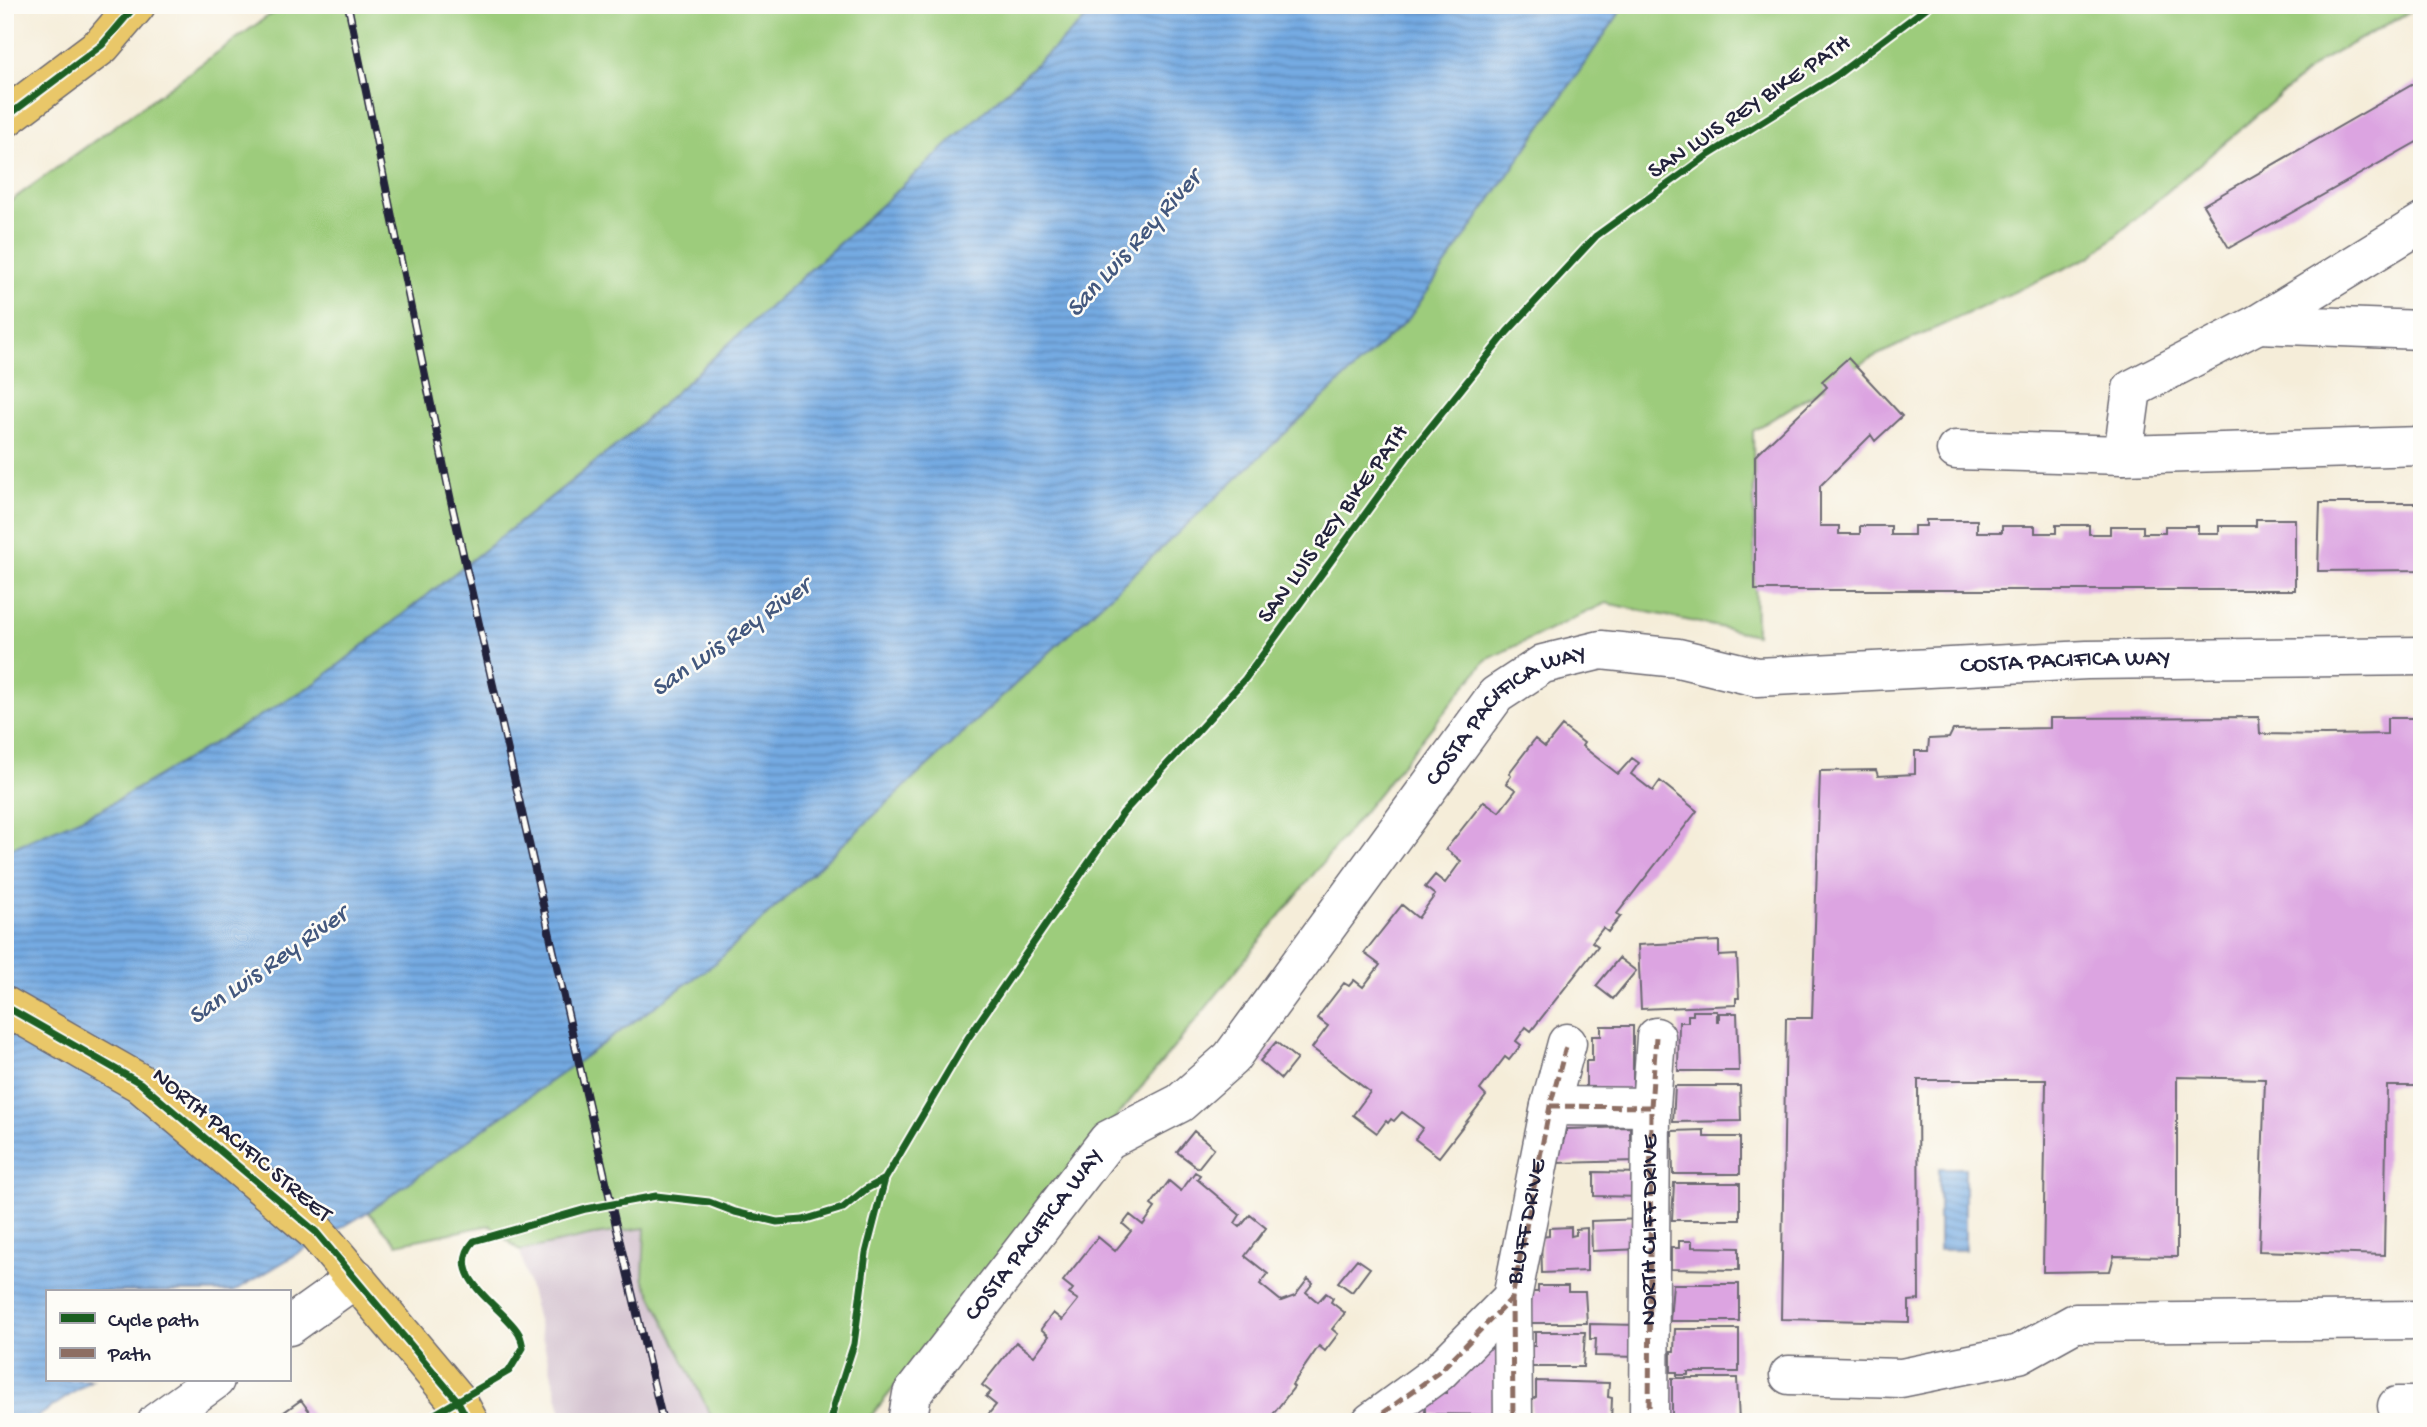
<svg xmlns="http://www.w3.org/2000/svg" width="2427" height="1427" font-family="'Gochi Hand',sans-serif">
	<defs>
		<pattern id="water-rules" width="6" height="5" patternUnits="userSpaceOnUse" patternTransform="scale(1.75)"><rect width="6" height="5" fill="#74aae2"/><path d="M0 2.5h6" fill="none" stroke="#5f8ab8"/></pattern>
	</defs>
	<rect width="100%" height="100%" fill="#fdfcf7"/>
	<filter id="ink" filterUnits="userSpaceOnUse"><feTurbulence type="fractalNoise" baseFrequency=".0143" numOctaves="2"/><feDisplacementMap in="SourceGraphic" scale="14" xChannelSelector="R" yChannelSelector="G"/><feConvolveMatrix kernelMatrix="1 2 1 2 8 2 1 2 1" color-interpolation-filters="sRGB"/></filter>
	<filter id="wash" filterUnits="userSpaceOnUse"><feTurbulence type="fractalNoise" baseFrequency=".00686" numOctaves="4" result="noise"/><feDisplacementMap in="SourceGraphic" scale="28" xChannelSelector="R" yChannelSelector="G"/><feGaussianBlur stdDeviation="1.57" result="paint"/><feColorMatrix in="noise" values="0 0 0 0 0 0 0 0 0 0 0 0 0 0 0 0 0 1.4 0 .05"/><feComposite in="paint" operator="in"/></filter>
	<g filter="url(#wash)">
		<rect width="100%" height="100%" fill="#f5edd9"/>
		<path fill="#d0bdcc" d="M326,5L509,696L625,1230L646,1228L644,1278L714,1422H564L563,1418L520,1251L594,1234Z"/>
		<path fill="#9dcc7b" stroke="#60775b" stroke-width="2" d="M290,5H1101L622,441L316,683L102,809L6,851L5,205L268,16Z
			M1625,5H2422L2320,61L2092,256L1871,358L1753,431L1756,635L1606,603L1486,660L1180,1040L866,1422H714L643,1278L645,1228L594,1235L520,1251L490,1225L397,1244L368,1212L714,964L1409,318Z"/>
		<path fill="url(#water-rules)" stroke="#4b668e" stroke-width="2" d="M1101,5H1625L1409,318L714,964L368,1212L233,1292H47V1380H92L30,1422H5V851L102,809L316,683L622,441Z
			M1939,1168H1965V1250H1939Z"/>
		<g id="blocks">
			<path fill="#dca4e1" d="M2422,79V139L2229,248L2203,205Z
				M1848,358L1902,416L1875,441L1871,435L1820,486V526H1839V534H1860V526H1891V535H1914V526H1926V520H1977V532H2002V526H2035V533H2056V525H2089V534H2110V526H2143V533H2165V526H2198V533H2219V526H2256V519H2295V590H1755V456L1827,387L1822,381Z
				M2320,503H2422V570L2318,571Z
				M2259,717L2260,734L2325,735L2387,734V718H2422V1086H2387L2384,1255L2259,1251L2265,1079L2177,1077V1257L2114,1256L2110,1271L2043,1272L2046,1080H1918L1919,1300L1909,1301V1322L1781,1319L1786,1018H1812L1820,771L1876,770L1878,776L1915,774V751H1928L1929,739L1949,738L1953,730L2050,728V718Z
				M1562,726L1584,743L1582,746L1618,774L1632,758L1639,763L1631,774L1653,791L1660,781L1697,811L1617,914L1621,916L1608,932L1603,928L1592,942L1598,946L1531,1031L1526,1027L1516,1041L1521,1045L1509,1060L1505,1057L1480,1090L1486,1096L1439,1157L1415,1139L1423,1128L1402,1112L1394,1121L1391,1119L1388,1123L1386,1121L1377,1133L1353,1115L1370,1092L1312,1048L1328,1026L1317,1018L1344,983L1349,986L1354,980L1363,987L1380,965L1364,953L1402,905L1418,918L1435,895L1425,887L1435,875L1445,883L1461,861L1446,849L1484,801L1499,812L1516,790L1506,783L1511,776L1509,773L1535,739L1545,747Z
				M1719,941V956L1737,955L1739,998H1736V1005L1641,1009L1638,945Z
				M1619,958L1636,971L1613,999L1596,986Z
				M1693,1011H1717V1022H1719V1013H1737L1739,1071H1678L1679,1022H1688V1015H1693Z
				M1601,1026H1633V1096L1586,1090V1061H1592V1036H1601Z
				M1276,1042L1297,1059L1281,1079L1260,1061Z
				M1675,1086H1740L1741,1121L1673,1122Z
				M1630,1127V1139L1637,1138L1638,1161L1557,1163L1567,1129Z
				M1704,1130V1137H1740V1174H1673L1672,1131Z
				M1194,1131L1214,1148L1198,1168L1177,1152Z
				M1195,1172L1200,1175L1197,1179L1240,1215L1235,1223L1240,1227L1250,1215L1266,1228L1245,1256L1268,1274L1260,1284L1281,1301L1295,1296L1308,1279L1313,1283L1306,1292L1318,1302L1326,1293L1333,1298L1331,1302L1345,1313L1332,1329L1338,1334L1325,1351L1319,1346L1292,1385L1294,1387L1267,1422H982L996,1405L986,1397L991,1392L982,1385L1016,1342L1034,1356L1049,1336L1041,1329L1053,1313L1062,1320L1078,1300L1069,1294L1073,1289L1063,1281L1098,1237L1115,1251L1131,1231L1123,1224L1130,1215L1143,1225L1155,1208L1151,1205L1169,1181L1181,1191Z
				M1594,1172L1644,1173V1197L1594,1196Z
				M1674,1183H1740V1220H1672Z
				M1642,1219L1643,1249L1592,1251L1591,1221Z
				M1571,1227V1236L1576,1235V1229L1587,1228V1271L1542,1273L1541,1237L1549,1236V1228Z
				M1679,1241H1692V1247L1739,1248V1270L1671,1269V1248H1679Z
				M1357,1259L1370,1268L1352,1292L1338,1282Z
				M1673,1284H1739V1321H1670Z
				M1538,1286H1568V1292H1585L1587,1323H1531V1292H1538Z
				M1590,1324L1638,1325L1640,1357L1595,1356L1596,1339H1590Z
				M1675,1329H1739V1372H1688V1375H1677V1372H1671V1351H1674Z
				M1535,1332H1585L1583,1367H1532L1531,1346H1535Z
				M1472,1348L1501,1349L1500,1415L1425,1414V1393H1447L1448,1370Z
				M1672,1378H1737L1739,1422H1672Z
				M1536,1381L1609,1383L1608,1397L1612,1398L1611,1422H1531V1400L1536,1397Z
				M301,1400L317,1422H270Z"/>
		</g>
	</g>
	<g filter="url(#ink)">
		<use href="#blocks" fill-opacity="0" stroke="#6c6972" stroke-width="2"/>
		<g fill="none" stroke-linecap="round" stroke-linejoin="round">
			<g stroke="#6c6972" stroke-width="41">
				<g id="minor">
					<path d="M2422,223L2258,324L2422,330"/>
					<path d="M2258,324L2132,389L2123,455L2422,446"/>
					<path d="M1956,450L2123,455"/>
					<path d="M1550,1106L1651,1107"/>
					<path d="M1512,1298L1513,1422"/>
					<path d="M289,1326L356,1278"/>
					<path d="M1789,1375L1901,1378L2019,1354L2075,1323L2422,1320"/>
					<path d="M2397,1406H2422"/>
					<path d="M157,1422L215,1380"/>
					<path id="s1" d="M907,1422L912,1394L1108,1140L1180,1103L1231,1058L1496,695L1543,664L1601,650L1678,658L1757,677L2087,660L2422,656"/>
					<path id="s2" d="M1371,1422L1439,1372L1512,1298L1550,1106L1567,1043"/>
					<path d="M1649,1422L1651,1107L1656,1037"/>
				</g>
			</g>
			<g stroke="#6c6972" stroke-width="41">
				<path id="major" d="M5,118L102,45L136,5
					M5,1006L140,1083L316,1232L457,1400L469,1422"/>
			</g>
			<use href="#minor" stroke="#fff" stroke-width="38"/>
			<use href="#major" stroke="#e9c769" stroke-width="38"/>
			<g stroke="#22223b" stroke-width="8">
				<path id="rail" d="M348,5L451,501L618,1234L663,1422"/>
			</g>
			<use href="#rail" stroke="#fdfcf7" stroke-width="5" stroke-dasharray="16" stroke-linecap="butt"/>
			<g stroke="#8d6e63" stroke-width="5" stroke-dasharray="10 5" stroke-linecap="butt">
				<path d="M1550,1106L1651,1107"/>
				<path d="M1512,1298L1513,1422"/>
				<path d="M1371,1422L1439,1372L1512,1298L1550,1106L1567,1043"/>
				<path id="s3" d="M1649,1422L1651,1107L1656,1037"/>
			</g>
			<g stroke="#fdfcf7" stroke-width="11">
				<path id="cycleway" d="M5,118L102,45L136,5
					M5,1006L140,1083L316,1232L457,1400L469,1422
					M421,1422L509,1371L523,1348C522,1343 521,1336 518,1332C503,1307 443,1276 474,1241L586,1209L656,1196L709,1202L735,1212L777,1222L803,1220L843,1208L866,1189L885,1179
					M831,1422L834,1406L854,1344L866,1253L885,1179L968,1038L1123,813L1245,679L1409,454L1507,332L1596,236L1707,156L1837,75L1930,5"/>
			</g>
			<use href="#cycleway" stroke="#1b5e20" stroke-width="7"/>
		</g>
	</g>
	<g text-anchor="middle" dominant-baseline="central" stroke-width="5" stroke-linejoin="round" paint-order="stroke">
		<g font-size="24" fill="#22223b" stroke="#fdfcf7">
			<text transform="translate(1750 108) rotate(-34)">SAN LUIS REY BIKE PATH</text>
			<text transform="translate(1334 525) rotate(-54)">SAN LUIS REY BIKE PATH</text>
			<text stroke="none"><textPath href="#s1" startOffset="1531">COSTA PACIFICA WAY</textPath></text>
			<text stroke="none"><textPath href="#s1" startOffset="943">COSTA PACIFICA WAY</textPath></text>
			<text transform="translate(241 1146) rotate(40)">NORTH PACIFIC STREET</text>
			<text stroke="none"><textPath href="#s2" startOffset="266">BLUFF DRIVE</textPath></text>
			<text stroke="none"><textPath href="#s3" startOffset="192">NORTH CLIFF DRIVE</textPath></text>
			<text stroke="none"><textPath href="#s1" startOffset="229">COSTA PACIFICA WAY</textPath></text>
		</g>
		<g font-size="26" font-style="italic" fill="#43587e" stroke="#fdfcf7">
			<text transform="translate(1135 245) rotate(-48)">San Luis Rey River</text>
			<text transform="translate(732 639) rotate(-35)">San Luis Rey River</text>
			<text transform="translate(269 967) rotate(-35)">San Luis Rey River</text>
		</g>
	</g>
	<rect width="2427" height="1427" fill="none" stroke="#fdfcf7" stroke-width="28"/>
	<rect x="46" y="1290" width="245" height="91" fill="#fdfcf7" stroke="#a5a5ac" stroke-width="2"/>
	<rect x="60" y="1313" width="35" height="10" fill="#1b5e20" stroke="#a5a5ac" stroke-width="2"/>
	<text x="108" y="1326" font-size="21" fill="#22223b">Cycle path</text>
	<rect x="60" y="1348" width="35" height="10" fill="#8d6e63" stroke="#a5a5ac" stroke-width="2"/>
	<text x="108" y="1360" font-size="21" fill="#22223b">Path</text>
</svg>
